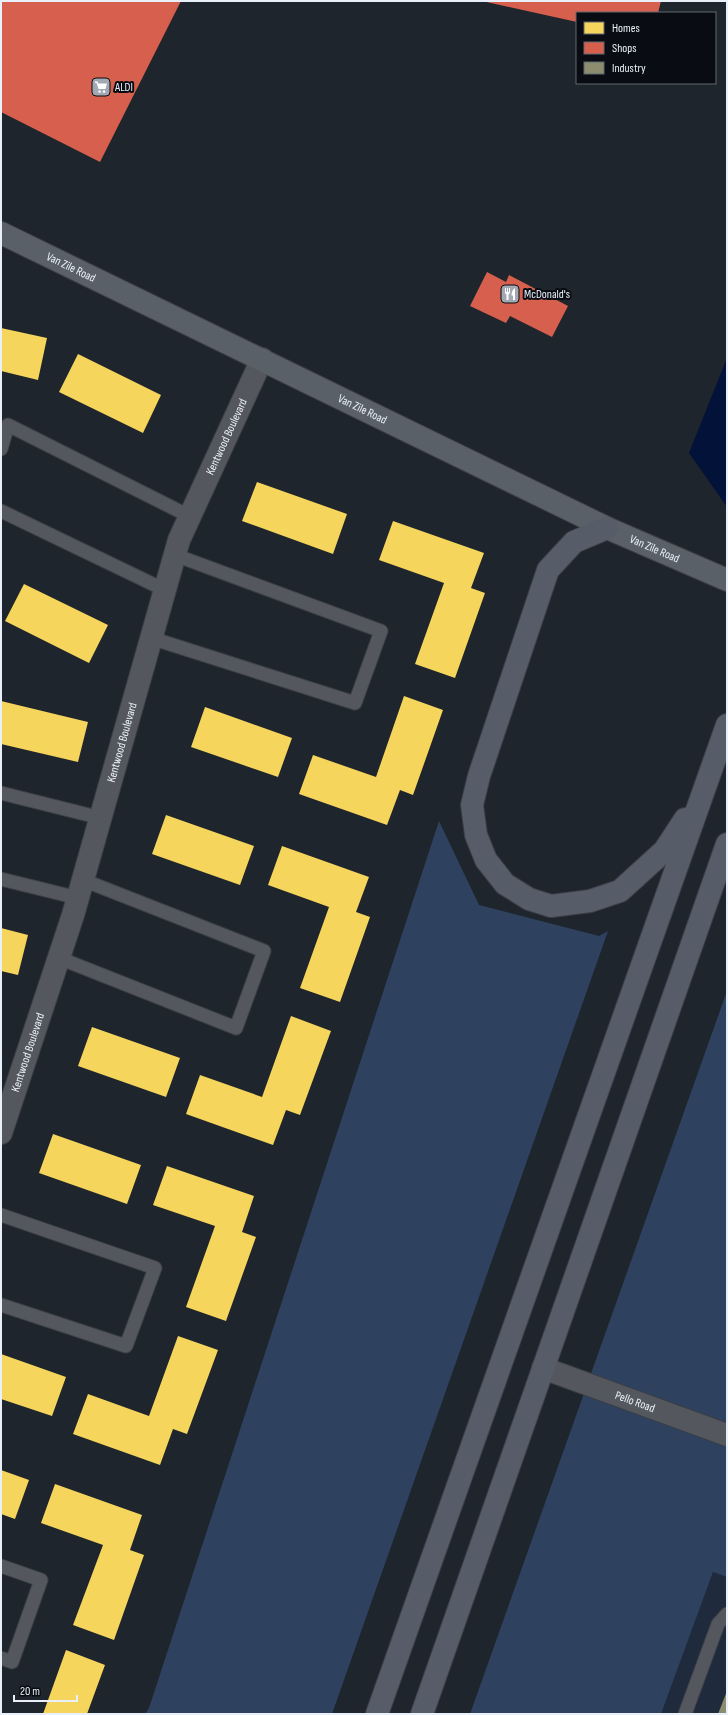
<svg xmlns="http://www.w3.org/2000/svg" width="728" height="1715" font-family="'Sofia Sans Condensed',sans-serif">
	<rect width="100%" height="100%" fill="#1f252c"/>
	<path fill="#1f2a3c" d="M713,1572L727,1577V1714H661Z"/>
	<path fill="#2e4260" d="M439,821L479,905L599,936L608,931L332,1714H145L149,1708Z
		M727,991V1577L713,1572L661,1714H470Z"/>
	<path fill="#031239" d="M727,358V507L689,453Z"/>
	<path fill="#f6d55c" d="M1,328L47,338L38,380L1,371Z
		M78,354L161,395L143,433L59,392Z
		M257,482L347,514L333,554L242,521Z
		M393,521L484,553L471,588L485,593L455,678L415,664L444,583L379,560Z
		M24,584L108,625L89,663L5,621Z
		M404,696L443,710L413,795L400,790L387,825L299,794L313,755L376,777Z
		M1,701L88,722L78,762L1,744Z
		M205,707L292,738L278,777L191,747Z
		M166,815L254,846L240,885L152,854Z
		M282,846L369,877L356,912L370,917L340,1002L300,988L329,907L268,885Z
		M1,928L28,935L18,975L1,971Z
		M291,1016L331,1031L300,1115L286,1110L273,1145L186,1114L200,1075L262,1097Z
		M92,1027L180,1058L166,1097L78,1066Z
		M53,1134L141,1165L127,1204L39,1173Z
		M167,1166L254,1196L242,1232L256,1237L226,1321L186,1307L215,1226L153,1205Z
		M178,1336L218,1350L187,1434L173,1429L160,1465L73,1434L88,1394L149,1416Z
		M1,1354L66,1377L52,1416L1,1399Z
		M1,1470L29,1480L15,1519L1,1514Z
		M55,1484L142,1515L130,1550L144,1555L114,1640L73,1625L103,1545L41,1523Z
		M66,1650L105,1665L87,1714H43Z"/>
	<path fill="#d6604d" d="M1,1H181L100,162L1,112Z
		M482,1H661L658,13H577V22Z
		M487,272L506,282L509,275L568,306L552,337L510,316L506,323L470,306Z"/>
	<path fill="#8c8c6e" d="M727,1691V1714H718Z"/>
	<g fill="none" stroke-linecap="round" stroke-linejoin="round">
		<g stroke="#3b3f46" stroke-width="15">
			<path id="lane" d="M1,449L8,425L189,516
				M1,511L165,590
				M151,638L355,703L381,631L175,555
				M1,793L101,818
				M1,879L78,898
				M59,958L236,1028L264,951L83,880
				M1,1215L155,1268L126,1346L1,1305
				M1,1566L41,1580L12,1662L1,1658
				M685,1714L718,1624L727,1614"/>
		</g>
		<g stroke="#3b3f46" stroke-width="24">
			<g id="street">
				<path id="s1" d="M1,1133L73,915L179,540L262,359"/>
				<path id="s2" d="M543,1368L727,1435"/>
			</g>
		</g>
		<g stroke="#3b3f46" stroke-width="24">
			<g id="secondary">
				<path id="s3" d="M1,233L607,528L727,580"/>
			</g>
		</g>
		<g stroke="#3b3f46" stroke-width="24">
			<path id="highway" d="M607,528L574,542L548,570L479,776L472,805L476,835L486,860L505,884L529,899L551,906L590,901L620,891L664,851L685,819
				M377,1714L727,725
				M422,1714L727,844"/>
		</g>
		<use href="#lane" stroke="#54585e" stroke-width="13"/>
		<use href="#street" stroke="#54585e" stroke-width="22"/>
		<use href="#secondary" stroke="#5a6068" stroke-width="22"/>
		<use href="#highway" stroke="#565c68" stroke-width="22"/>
	</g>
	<defs>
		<g id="supermarket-square" transform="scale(1)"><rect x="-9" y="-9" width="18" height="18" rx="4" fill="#a3a9b2" stroke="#090d13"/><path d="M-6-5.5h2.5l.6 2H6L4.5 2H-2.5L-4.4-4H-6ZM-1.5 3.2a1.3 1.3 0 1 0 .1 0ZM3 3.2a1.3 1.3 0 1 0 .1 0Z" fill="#fff"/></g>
		<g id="restaurant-square" transform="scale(1)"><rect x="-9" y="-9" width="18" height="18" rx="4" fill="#a3a9b2" stroke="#090d13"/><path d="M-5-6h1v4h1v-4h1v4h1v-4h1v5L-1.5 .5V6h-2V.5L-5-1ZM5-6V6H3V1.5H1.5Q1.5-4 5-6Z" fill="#fff"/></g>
	</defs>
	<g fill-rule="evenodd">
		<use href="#supermarket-square" x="101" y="87"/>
		<use href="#restaurant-square" x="510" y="294"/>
	</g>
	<g text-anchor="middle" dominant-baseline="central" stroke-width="4" stroke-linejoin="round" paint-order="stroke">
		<g font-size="12" fill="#eaf0fa" stroke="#090d13" text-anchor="start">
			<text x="115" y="87">ALDI</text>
			<text x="524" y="294">McDonald's</text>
		</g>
		<g font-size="12" fill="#eaf0fa" stroke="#090d13">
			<text stroke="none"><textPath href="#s3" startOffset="78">Van Zile Road</textPath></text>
			<text stroke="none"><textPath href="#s3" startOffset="402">Van Zile Road</textPath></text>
			<text stroke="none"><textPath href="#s1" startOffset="733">Kentwood Boulevard</textPath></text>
			<text stroke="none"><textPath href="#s3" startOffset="726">Van Zile Road</textPath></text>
			<text stroke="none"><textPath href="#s1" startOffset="409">Kentwood Boulevard</textPath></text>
			<text stroke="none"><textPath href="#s1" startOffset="85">Kentwood Boulevard</textPath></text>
			<text stroke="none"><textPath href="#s2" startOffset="98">Pello Road</textPath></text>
		</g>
	</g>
	<rect width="728" height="1715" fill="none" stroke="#eaf0fa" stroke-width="4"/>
	<rect x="576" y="12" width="140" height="72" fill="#090d13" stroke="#63686f"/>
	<rect x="584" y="22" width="20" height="12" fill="#f6d55c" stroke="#63686f"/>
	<text x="612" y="32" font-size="12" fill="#eaf0fa">Homes</text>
	<rect x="584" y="42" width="20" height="12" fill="#d6604d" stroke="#63686f"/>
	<text x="612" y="52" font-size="12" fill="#eaf0fa">Shops</text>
	<rect x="584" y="62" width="20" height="12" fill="#8c8c6e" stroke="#63686f"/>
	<text x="612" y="72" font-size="12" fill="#eaf0fa">Industry</text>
	<path d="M14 1695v6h63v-6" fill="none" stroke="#eaf0fa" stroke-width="2"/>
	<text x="20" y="1695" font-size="12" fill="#eaf0fa" stroke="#090d13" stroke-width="3" paint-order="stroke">20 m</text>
</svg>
